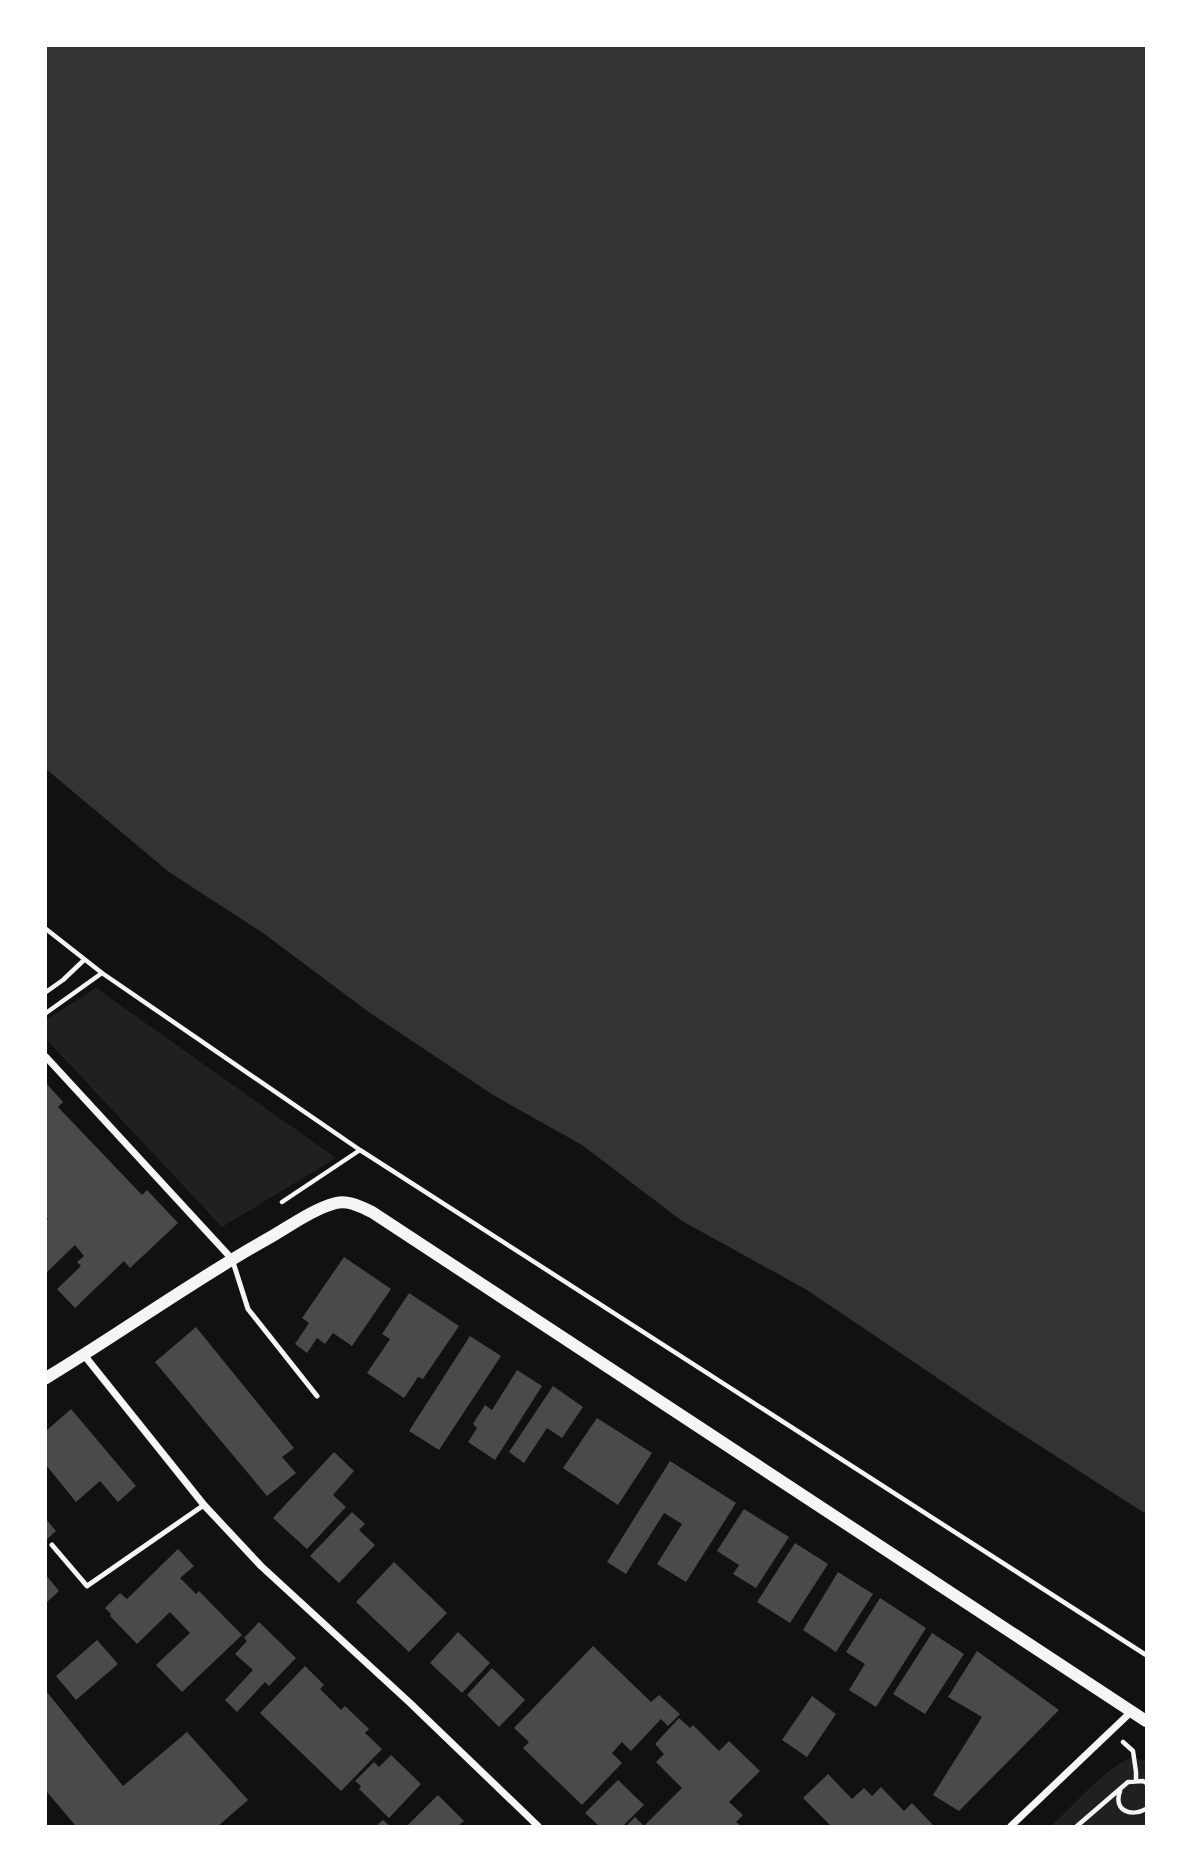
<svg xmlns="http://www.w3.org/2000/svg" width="1192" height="1872" font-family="Ubuntu,sans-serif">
	<rect width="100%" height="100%" fill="#111"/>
	<path fill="#202020" d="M96,988L336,1158L222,1227L46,1039V1020Z
		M1132,1758L1146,1761V1826H1051C1069,1810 1111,1762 1132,1758Z"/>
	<path fill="#333" d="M46,46H1146V1514L1001,1421L807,1290L682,1221L582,1145L493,1095L370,1013L263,933L169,872L46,769Z"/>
	<path fill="#4a4a4a" d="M46,1083L63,1102L58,1107L142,1195L147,1190L178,1223L130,1268L124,1261L75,1308L57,1289L81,1266L77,1262L84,1256L75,1245L46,1273V1221L48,1219L46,1216Z
		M344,1257L391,1289L352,1346L333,1333L325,1344L317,1338L307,1353L295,1344L309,1323L302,1318Z
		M409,1293L459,1326L423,1379L418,1377L404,1398L367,1373L390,1339L382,1334Z
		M196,1327L294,1448L282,1457L296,1473L267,1496L155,1362Z
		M470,1336L501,1356L439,1450L409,1431Z
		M517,1370L542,1386L495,1460L468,1442L477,1428L473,1424L485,1405L492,1410Z
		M553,1386L583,1407L562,1438L547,1428L524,1463L509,1452Z
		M71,1409L136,1486L118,1502L100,1481L76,1502L46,1465V1431Z
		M597,1418L652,1453L618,1505L563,1468Z
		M334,1452L354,1471L333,1495L346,1507L307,1549L273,1518Z
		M670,1461L736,1503L686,1582L657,1564L682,1524L664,1513L626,1574L607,1562Z
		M744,1509L789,1537L756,1588L733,1574L739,1565L717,1551Z
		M352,1512L365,1524L359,1530L375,1545L339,1583L310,1556Z
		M46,1519L56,1531L46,1540Z
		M795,1543L828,1564L790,1623L757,1602Z
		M178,1549L194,1566L180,1578L196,1594L199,1591L242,1635L182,1692L156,1665L190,1633L170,1612L137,1644L110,1616L111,1614L105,1608L120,1593L127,1599Z
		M394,1562L447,1613L409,1652L356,1602Z
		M838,1572L873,1594L836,1652L803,1630Z
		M46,1575L59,1591L46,1603Z
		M880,1598L926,1628L876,1707L849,1690L865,1664L846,1652Z
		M259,1622L296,1658L269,1686L265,1682L237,1712L225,1700L253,1670L235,1654L247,1641L244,1638Z
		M458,1632L490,1663L462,1693L430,1663Z
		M932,1633L964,1654L925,1714L893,1694Z
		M97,1640L118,1664L76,1700L56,1676Z
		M593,1646L651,1702L659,1695L680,1714L668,1726L661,1719L631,1751L622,1742L612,1753L622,1763L582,1805L523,1748L529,1742L514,1728Z
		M977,1651L1059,1710L959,1811L933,1795L982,1717L948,1697Z
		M305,1666L324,1685L320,1689L341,1710L345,1706L369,1729L365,1733L382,1749L341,1791L260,1713Z
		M492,1668L525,1700L499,1727L467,1695Z
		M46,1691L123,1786L187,1732L248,1800L218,1826H76L46,1791Z
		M812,1696L836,1714L807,1757L782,1740Z
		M679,1718L690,1728L693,1725L719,1751L729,1741L760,1771L729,1802L743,1815L736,1822L741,1826H626L635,1817L644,1826L682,1788L656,1762L664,1754L655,1744Z
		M391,1755L421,1784L389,1818L359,1789L361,1786L355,1781L374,1762L379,1767Z
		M828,1774L852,1799L864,1788L872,1796L881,1787L904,1811L912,1803L933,1825L931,1826H831L803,1798Z
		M618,1780L644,1805L623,1826H599L585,1813Z
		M438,1795L464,1821L458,1826H407Z
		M383,1820L390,1826H376Z"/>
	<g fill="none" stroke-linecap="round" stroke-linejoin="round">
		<path stroke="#f5f5f5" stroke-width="4.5" d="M46,929L102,973L360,1150L1146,1655
			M46,992L63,980L84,960
			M46,1013L102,973
			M282,1202L360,1150
			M1123,1742L1133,1751L1136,1772V1781
			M1120,1791C1113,1811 1131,1817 1146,1809
			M1077,1826L1128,1782L1143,1781L1146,1783"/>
		<path stroke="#f5f5f5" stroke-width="5" d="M233,1262L248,1309L317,1396
			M52,1545L87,1586L204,1505"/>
		<path stroke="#f5f5f5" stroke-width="7" d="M46,1057L232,1259
			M84,1355L204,1505L261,1566L409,1702L538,1826
			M1011,1826L1132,1711"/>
		<path stroke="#f5f5f5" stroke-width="12" d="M46,1378C121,1333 192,1281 269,1238C290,1226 313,1209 336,1203C349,1200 361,1207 372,1212L1146,1721"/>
	</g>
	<rect width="1192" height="1872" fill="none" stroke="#ffffff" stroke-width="94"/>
</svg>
